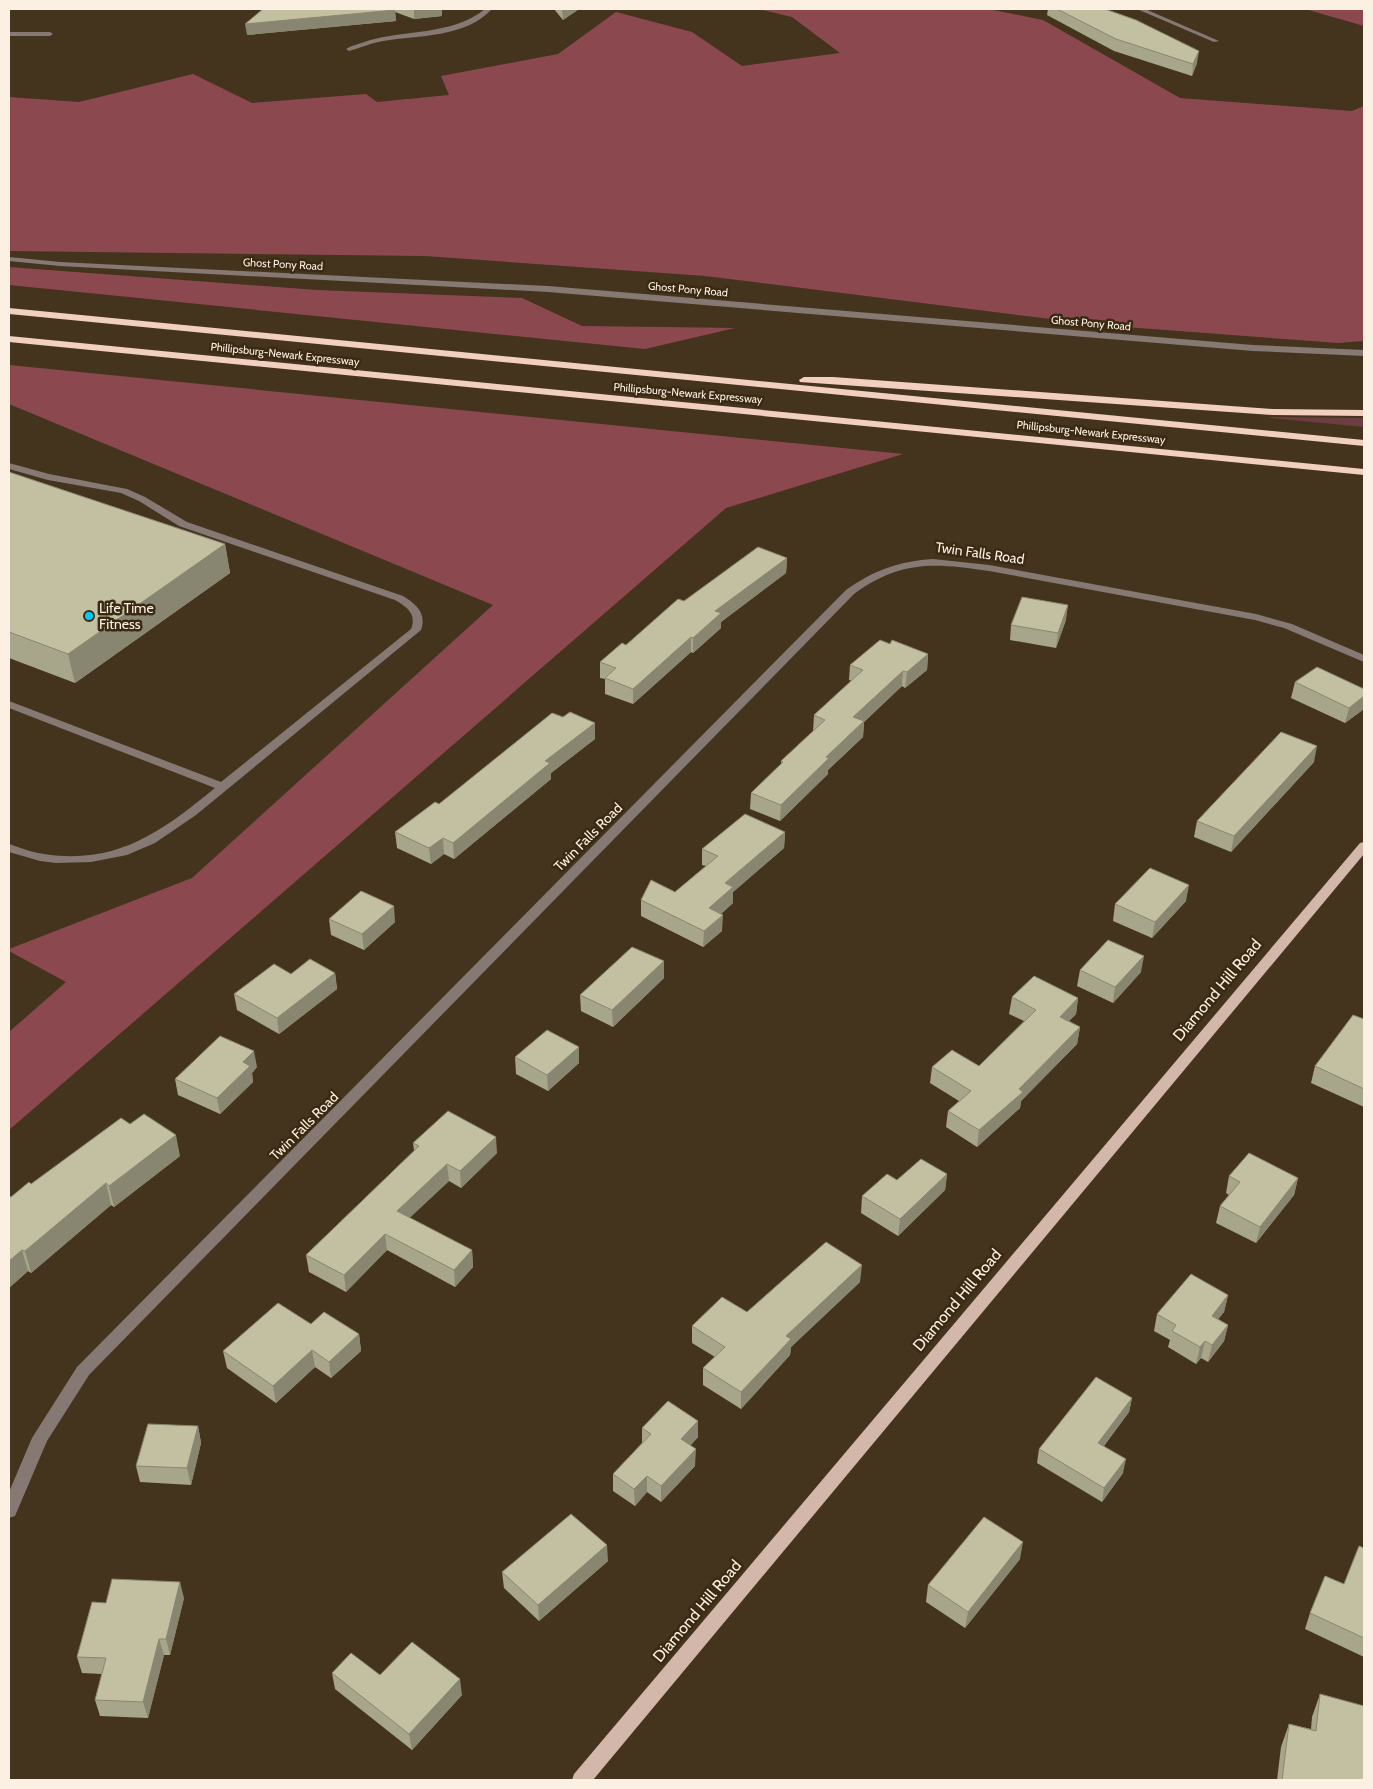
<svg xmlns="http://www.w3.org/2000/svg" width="1373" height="1789" font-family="Cabin,sans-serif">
	<rect width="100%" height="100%" fill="#45341d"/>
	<path fill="#6c3d41" d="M1269,417L1364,418V427L1271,418Z"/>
	<path fill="#8b494f" d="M759,9H988L1043,20L1180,98L1352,111L1364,106V341L1338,343L1099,325L705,276L425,256L9,251V97L79,102L193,74L252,103L366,94L377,102L449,95L441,76L558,54L616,12L692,32L742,66L840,53L792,17Z
		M1305,9H1364V26Z
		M9,267L317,290L522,298L582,326L735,328L645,349L9,285Z
		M9,365L903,454L726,508L9,1130V1032L66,982L9,951V949L192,878L493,605L9,404Z"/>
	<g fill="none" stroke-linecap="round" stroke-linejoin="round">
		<path fill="#867872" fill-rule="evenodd" d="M485,9H492C465,38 419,35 383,41C371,43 360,48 349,51L346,49C352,45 360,44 367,41C407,29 451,36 485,9Z
			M1137,9H1145L1219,41L1214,42Z
			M9,32H50L53,34L50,36H9Z
			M9,257L60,262L548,286L1253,345L1364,350V356L1253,351L548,292L60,266L9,261Z
			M9,463L49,474L127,489L145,497L187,522L403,596C416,604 427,613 421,630L196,815L155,843L127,855L91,862L56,863L40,861L9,852V844C19,847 28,851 38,853C114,867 160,833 215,788L9,708V701L221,782L411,629C417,614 407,607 395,600L179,526L139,501L121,493L48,480L9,469Z
			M933,559L989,565L1256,614L1292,624L1364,655V662L1284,628L1255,620L989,571C934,563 901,560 854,594L89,1375L47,1441L15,1516L9,1518V1492L32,1438L77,1367L846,590C874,570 900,561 933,559Z"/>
		<path fill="#d3b7aa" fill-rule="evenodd" d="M1364,842V854L593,1780H572L574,1774L1360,843Z"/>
		<path fill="#f2cfc1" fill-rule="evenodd" d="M9,308L1364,440V446L9,314Z
			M9,336L1364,469V475L9,342Z
			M804,377H833L1273,409L1364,410V416L1273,415L800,382L799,380Z"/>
	</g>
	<path fill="#a7a58a" d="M263,9H442V16L414,19L395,12L396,21L247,35Z
		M554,9H579L563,20Z
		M1048,9H1105L1197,63L1192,76L1114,51L1047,15Z
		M9,472L225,544L230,573L75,683L9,658Z
		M787,558L786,573L721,622V628L693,653L691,652L633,704L605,694V679L600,678V662L626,645L684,601Z
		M1066,620L1056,648L1010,640L1011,625Z
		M890,644L928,654L927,670L905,688L902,686L864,722L863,737L828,770V774L780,821L750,809L751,793L781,765V761L813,731L814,715L852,681L849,680L850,665Z
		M1295,682L1364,689V709L1345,723L1291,698Z
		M563,717L595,723V739L551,773V779L454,859L444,854L431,864L397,848L395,832L439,804Z
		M1314,762L1231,852L1194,837L1197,821Z
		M785,832L784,848L733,892V903L721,914L722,931L703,947L641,916V900L675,892L706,866L702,865V849Z
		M1186,901L1152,938L1113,921L1115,904Z
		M329,919L395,922L364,950L331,935Z
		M664,961V978L613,1027L581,1011L580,995Z
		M1080,970L1141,972L1113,1003L1077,986Z
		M335,973L337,989L279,1034L237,1010L234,994L291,974Z
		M1012,997L1078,998L1076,1014L1069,1021L1080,1027L1077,1044L1021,1101L1020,1108L977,1147L946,1127L948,1111L959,1101L930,1083L932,1067L979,1066L1024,1021L1009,1014Z
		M1364,1019V1107L1311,1083L1315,1066Z
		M579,1047V1063L548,1091L516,1074L515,1057Z
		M257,1067L252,1073L253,1082L220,1114L178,1095L175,1079Z
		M413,1143L497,1153L461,1188L449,1181L409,1218L472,1250L473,1267L455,1287L387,1250L346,1292L309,1272L306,1255L414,1151Z
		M180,1156L114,1207L111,1205L31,1273L28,1271L9,1288V1196L11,1197L31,1184Z
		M947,1174L945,1190L898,1236L861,1213L862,1196L897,1180Z
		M1229,1176L1298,1178L1294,1195L1256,1243L1216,1223L1220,1206L1229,1195L1226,1193Z
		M860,1282L791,1347L790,1355L741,1409L703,1385V1368L715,1357L692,1343V1326Z
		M1228,1295L1224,1312L1218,1319L1228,1325L1224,1341L1208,1362L1201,1358L1196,1364L1168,1347L1170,1340L1154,1331L1157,1314Z
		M311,1324L359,1334L361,1351L331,1378L315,1367L276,1403L227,1368L223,1351Z
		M1132,1398L1129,1412L1104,1446L1123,1473L1102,1502L1037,1463L1039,1449Z
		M198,1426L201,1443L191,1485L140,1482L136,1466Z
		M642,1428L698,1437L690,1446L695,1466L661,1502L647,1492L635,1506L613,1491V1474L642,1443Z
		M1364,1548V1657L1305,1629L1310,1613L1344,1584Z
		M1020,1559L965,1628L926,1602L928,1585Z
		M608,1561L539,1621L504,1588L502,1572Z
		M184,1598L170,1655H164L148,1718L100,1716L95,1700L102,1674L82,1673L77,1657L106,1603Z
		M332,1673L380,1675L462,1695L412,1750L335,1689Z
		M1320,1694L1364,1780H1277L1281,1747L1289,1724L1311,1729L1312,1717Z"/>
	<path fill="#888670" d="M414,9H442V16L414,19Z
		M562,9H579L563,20Z
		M395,10L396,21L247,35L245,24Z
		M1199,51L1197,63L1192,76L1193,64Z
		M225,544L230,573L75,683L68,654Z
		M787,558L786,573L721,622V628L693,653V638L715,611Z
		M1068,605L1066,620L1056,648L1058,633Z
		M691,637V652L633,704V689Z
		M928,654L927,670L905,688L907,672Z
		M903,671L902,686L864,722L863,737L828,770V774L780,821L781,805L826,757L853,717Z
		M1364,696V709L1345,723L1349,708Z
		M595,723V739L551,773V779L454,859L453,843L545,761Z
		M1317,746L1314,762L1231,852L1234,836Z
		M785,832L784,848L733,892V903L709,924V908L725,883Z
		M443,838L444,854L431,864L429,848Z
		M1189,885L1186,901L1152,938L1155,922Z
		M394,906L395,922L364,950L362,934Z
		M723,915L722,931L703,947L704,931Z
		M1144,956L1141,972L1113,1003L1115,987Z
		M664,961V978L613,1027L612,1010Z
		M335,973L337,989L279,1034L277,1018Z
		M1078,998L1076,1014L1057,1033L1060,1017Z
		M1080,1027L1077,1044L1021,1101L1020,1108L977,1147L979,1130Z
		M579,1047V1063L548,1091L547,1075Z
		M254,1051L257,1067L252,1073L253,1082L220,1114L217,1098L243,1062Z
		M176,1135L180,1156L114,1207L109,1186Z
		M496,1137L497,1153L461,1188L460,1171Z
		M447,1164L449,1181L399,1228L397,1211Z
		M947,1174L945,1190L898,1236L900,1219Z
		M1298,1178L1294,1195L1256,1243L1260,1227Z
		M106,1183L111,1205L31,1273L25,1251Z
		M385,1234L387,1250L346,1292L344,1275Z
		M22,1250L28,1271L9,1288V1261Z
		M472,1250L473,1267L455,1287L454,1270Z
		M862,1265L860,1282L791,1347L790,1355L741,1409V1392L786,1336Z
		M1228,1295L1224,1312L1208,1332L1212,1316Z
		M1228,1325L1224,1341L1208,1362L1212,1345Z
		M359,1334L361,1351L331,1378L329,1362Z
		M1205,1341L1201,1358L1196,1364L1200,1347Z
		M312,1350L315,1367L276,1403L273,1386Z
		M1132,1398L1129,1412L1095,1457L1098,1443Z
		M698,1421V1437L681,1456V1439Z
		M198,1426L201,1443L191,1485L187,1468Z
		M696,1449L695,1466L661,1502V1486Z
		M1126,1459L1123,1473L1102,1502L1104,1488Z
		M647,1476V1492L635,1506L634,1489Z
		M1023,1542L1020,1559L965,1628L968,1612Z
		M607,1545L608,1561L539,1621L538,1605Z
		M180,1582L184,1598L170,1655L166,1639Z
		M159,1639L164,1655L148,1718L143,1702Z
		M460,1679L462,1695L412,1750L409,1734Z"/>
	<path fill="#c2c0a0" stroke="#888670" d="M263,9H393L395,10L245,24Z
		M1057,9H1105L1136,20L1199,51L1193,64L1116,39Z
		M9,472L225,544L68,654L9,632Z
		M758,547L787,558L715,611L721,613L693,638L691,637L633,689L605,678L616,668L600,662L622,643L626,645L678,599L684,601Z
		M1022,597L1068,605L1058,633L1011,625Z
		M880,640L890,644L892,640L928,654L907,672L903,671L853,717L864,721L826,757L829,758L781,805L751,793L783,762L781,761L825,720L814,715L863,670L850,665Z
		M1317,667L1364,689V696L1349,708L1295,682Z
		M570,712L595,723L545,761L550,763L453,843L443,838L429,848L395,832L435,802L439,804L552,713L563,717Z
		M1281,732L1317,746L1234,836L1197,821Z
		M745,814L785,832L725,883L733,887L709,908L723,915L704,931L641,900L651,880L675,892L718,856L702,849Z
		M1150,868L1189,885L1155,922L1115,904Z
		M361,891L394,906L362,934L329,919Z
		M1108,940L1144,956L1115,987L1080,970Z
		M632,947L664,961L612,1010L580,995Z
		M310,959L335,973L277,1018L234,994L274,964L291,974Z
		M1034,976L1078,998L1060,1017L1080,1027L1019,1089L1023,1092L979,1130L948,1111L971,1091L932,1067L952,1050L979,1066L1036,1010L1012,997Z
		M1353,1015L1364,1019V1089L1315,1066Z
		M547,1030L579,1047L547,1075L515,1057Z
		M220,1036L254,1051L243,1062L250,1066L217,1098L175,1079Z
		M448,1111L496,1137L460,1171L447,1164L397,1211L472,1250L454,1270L385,1234L344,1275L306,1255L419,1146L413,1143Z
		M144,1114L176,1135L109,1186L106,1183L25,1251L22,1250L9,1261V1196L11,1197L29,1182L31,1184L121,1118L130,1124Z
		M1249,1153L1298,1178L1260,1227L1220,1206L1240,1182L1229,1176Z
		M921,1159L947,1174L900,1219L862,1196L887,1174L897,1180Z
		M826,1242L862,1265L786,1336L791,1339L741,1392L703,1368L725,1347L692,1326L722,1297L747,1312Z
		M1191,1274L1228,1295L1212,1316L1228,1325L1212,1345L1205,1341L1200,1347L1172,1331L1176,1325L1157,1314Z
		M278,1303L311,1324L324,1312L359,1334L329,1362L312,1350L273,1386L223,1351Z
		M1096,1377L1132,1398L1098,1443L1126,1459L1104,1488L1039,1449Z
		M668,1401L698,1421L681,1439L696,1449L661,1486L647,1476L634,1489L613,1474L651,1434L642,1428Z
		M148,1424L198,1426L187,1468L136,1466Z
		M571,1514L607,1545L538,1605L502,1572Z
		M984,1517L1023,1542L968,1612L928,1585Z
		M1359,1546L1364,1548V1638L1310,1613L1325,1576L1344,1584Z
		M112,1579L180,1582L166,1639H159L143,1702L95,1700L106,1658L77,1657L92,1602L106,1603Z
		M412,1642L460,1679L409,1734L332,1673L351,1653L380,1675Z
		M1320,1694L1364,1706V1780H1282L1289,1724L1316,1731Z"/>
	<circle fill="#00cbf8" stroke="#3b2a13" stroke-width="2" cx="89" cy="616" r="5"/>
	<g text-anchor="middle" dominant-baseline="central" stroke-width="5" stroke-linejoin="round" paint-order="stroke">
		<g font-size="11" fill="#fbf0e2" stroke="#3b2a13">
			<text transform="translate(283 264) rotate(3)">Ghost Pony Road</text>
			<text transform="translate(688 289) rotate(5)">Ghost Pony Road</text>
			<text transform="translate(1091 323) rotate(5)">Ghost Pony Road</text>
			<text transform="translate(285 354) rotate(6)">Phillipsburg-Newark Expressway</text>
			<text transform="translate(688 393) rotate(5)">Phillipsburg-Newark Expressway</text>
			<text transform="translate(1091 432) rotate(6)">Phillipsburg-Newark Expressway</text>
		</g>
		<g font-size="14" fill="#fbf0e2" stroke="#3b2a13">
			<text transform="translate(980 553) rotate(8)">Twin Falls Road</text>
			<text transform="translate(588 837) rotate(-45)">Twin Falls Road</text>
			<text transform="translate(304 1126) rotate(-45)">Twin Falls Road</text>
		</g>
		<g font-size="14" fill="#fbf0e2" stroke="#3b2a13" text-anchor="start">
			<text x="99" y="608">Life Time<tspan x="99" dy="16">Fitness</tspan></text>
		</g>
		<g font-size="16" fill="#fbf0e2" stroke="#3b2a13">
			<text transform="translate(1217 990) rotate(-50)">Diamond Hill Road</text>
			<text transform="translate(957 1300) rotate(-50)">Diamond Hill Road</text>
			<text transform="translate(697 1611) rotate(-50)">Diamond Hill Road</text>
		</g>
	</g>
	<rect width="1373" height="1789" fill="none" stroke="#fbf0e2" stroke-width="20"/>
</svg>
